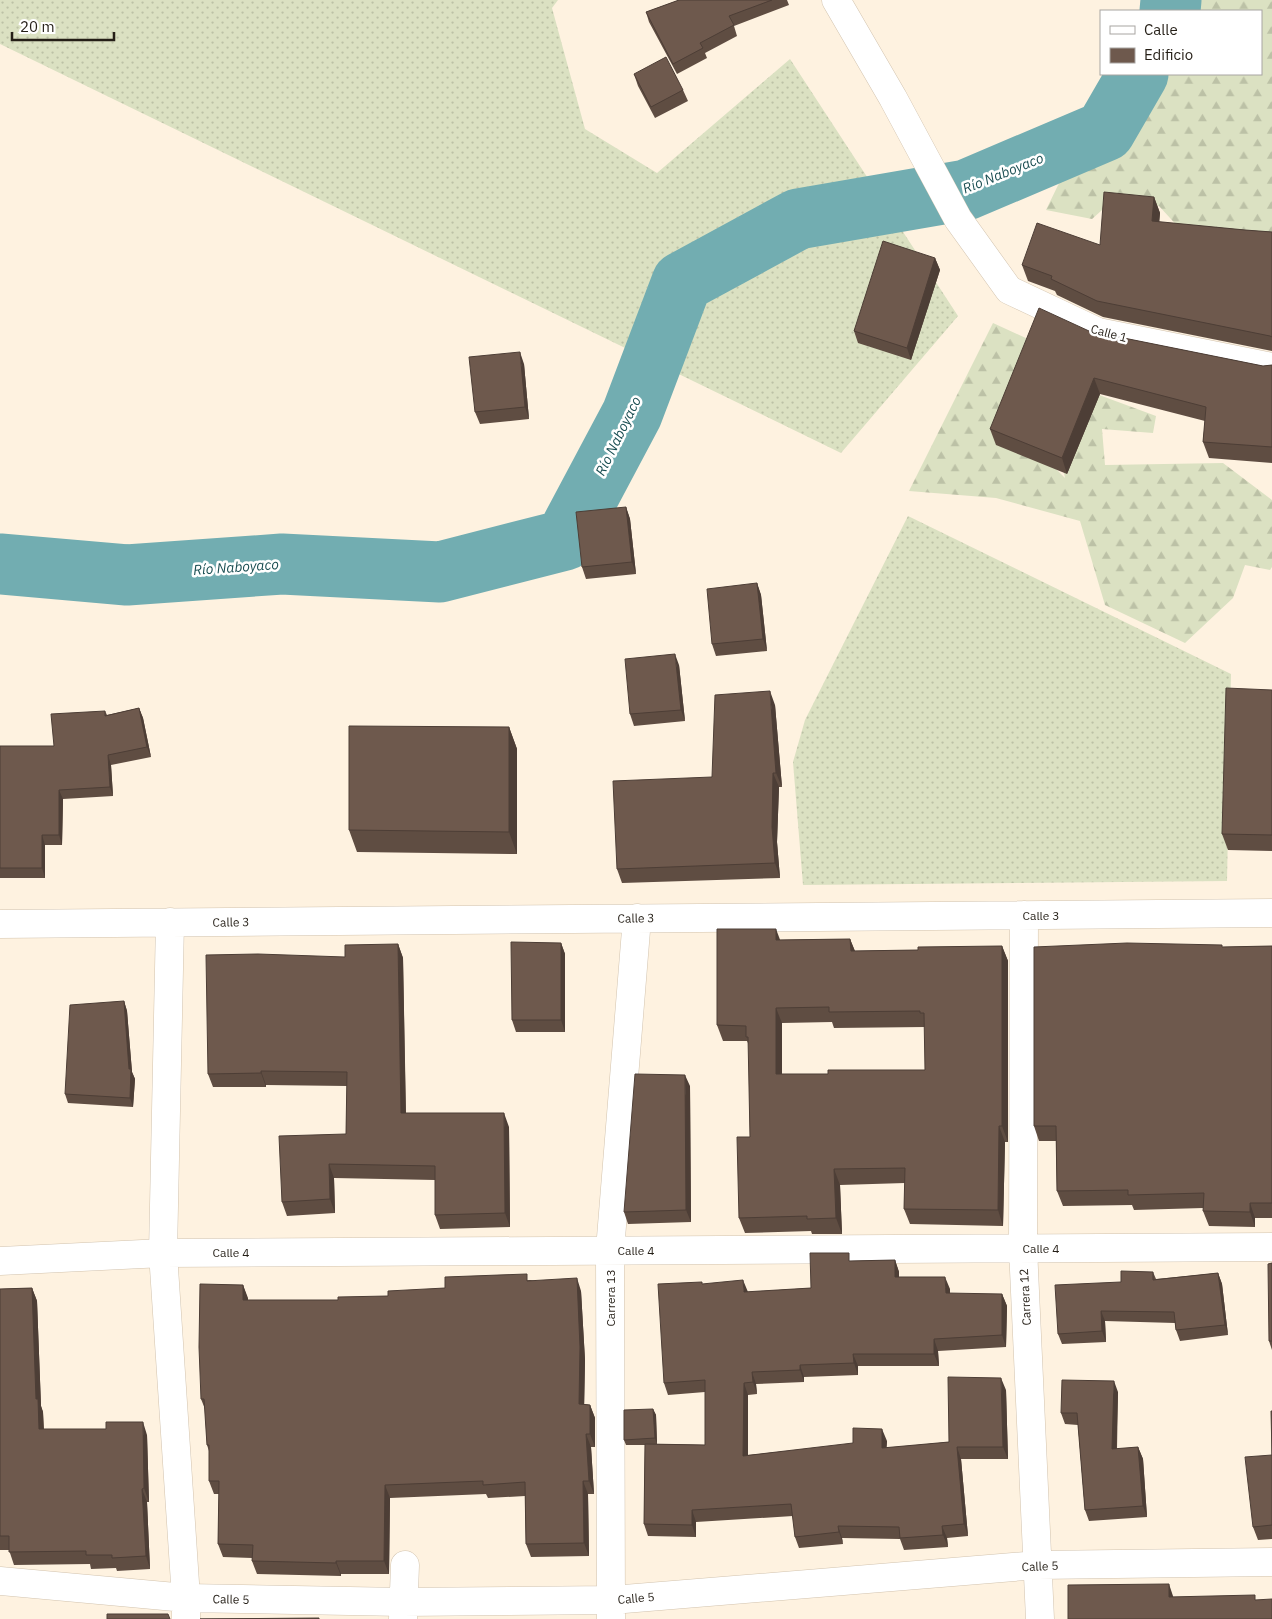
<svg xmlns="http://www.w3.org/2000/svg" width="1272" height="1619" font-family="'IBM Plex Sans',sans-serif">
	<defs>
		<pattern id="grass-dots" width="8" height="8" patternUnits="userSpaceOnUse" patternTransform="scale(1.25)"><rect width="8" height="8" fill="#dbe1c2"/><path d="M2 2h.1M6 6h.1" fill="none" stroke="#bcc1a6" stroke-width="1.8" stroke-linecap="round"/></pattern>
		<pattern id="forest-firs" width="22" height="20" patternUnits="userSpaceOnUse" patternTransform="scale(1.25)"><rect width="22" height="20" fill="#dbe1c2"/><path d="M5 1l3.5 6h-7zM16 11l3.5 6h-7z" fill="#bcc1a6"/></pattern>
	</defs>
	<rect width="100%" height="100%" fill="#fef2e0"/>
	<path fill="url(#grass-dots)" d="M0,0H558L552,8L585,129L657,173L790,59L958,316L841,453L0,44Z
		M908,516L1231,674L1227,881L803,885L793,762L805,720Z"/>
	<path fill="url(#forest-firs)" d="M1147,0H1272V236L1181,230L1159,206L1120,194L1092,219L1046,210L1112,74H1261V11H1142Z
		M993,323L1028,339L1020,433L1065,478L1049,401L1083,389L1156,416L1153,433L1102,429L1105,465L1223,463L1272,500V567L1270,570L1245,565L1233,598L1185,643L1105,605L1080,521L996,498L909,491Z"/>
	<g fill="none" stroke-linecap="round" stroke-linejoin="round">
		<path stroke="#72adb1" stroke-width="61" d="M1170,11L1171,0
			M0,564L127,575L282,564L440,572L565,540L632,414L682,282L798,219L966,190L1105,131L1138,74"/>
		<g stroke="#d2c3ae" stroke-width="29">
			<path id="minor" d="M836,0L893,98L958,219L1009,290L1098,332L1272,367
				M1024,915L1023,1248L1040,1619
				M170,922L163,1253L186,1598V1619
				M0,924L1272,913
				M0,1261L163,1253L1272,1247
				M0,1581L186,1598L403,1602L612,1600L1038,1565L1272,1562
				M611,1618L610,1250L637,918
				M403,1619L405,1565"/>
		</g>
		<use href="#minor" stroke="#fff" stroke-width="28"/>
	</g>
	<path fill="#5f4d42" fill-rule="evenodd" d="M679,0H787L789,5L734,26L737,36L705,53L707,58L677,74L649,22L646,12Z
		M634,74L683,90L688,101L655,118L638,86Z
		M1154,197L1160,213L1159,222L1245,230L1272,232V351L1103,317L1057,295L1055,291L1028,281L1022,265L1100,245Z
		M935,258L940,270L911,360L858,343L854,331Z
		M1089,331L1263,366L1272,365V463L1209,458L1203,442L1205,421L1100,394L1067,474L996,445L990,429Z
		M524,364L529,419L480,424L475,412Z
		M626,507L630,519L636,574L586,579L582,567Z
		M757,583L761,595L767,651L716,656L712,644Z
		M679,665L685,721L634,726L630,714Z
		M1272,690V851L1228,850L1222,834Z
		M775,705L782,787H779L777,842L780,878L622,883L617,869L712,777Z
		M139,708L143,718L151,757L111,765L113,796L63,799L62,845H45V878H0V746H54L105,711L107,715Z
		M509,727L517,749V854L357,852L349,830Z
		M850,939L855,951L918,950L1002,946L1008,961V1142H1005L1003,1226L910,1224L904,1209L905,1183L840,1185L842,1234H812L811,1231L745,1233L739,1218L750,1137L749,1045L747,1041H723L717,1025L780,940ZM832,1022L834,1028L925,1027V1070L828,1074H782V1023Z
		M561,943L565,954V1032H516L512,1020Z
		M398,944L403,958L406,1113L509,1127L510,1227L440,1229L435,1215V1180L334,1178L335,1213L287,1216L282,1202L346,1134L347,1086L266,1085V1087H213L208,1074L345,957Z
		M1272,946V1218H1255V1227L1209,1226L1203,1211V1208L1134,1210L1132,1205L1063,1206L1057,1191L1056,1141H1039L1034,1126L1222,947Z
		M124,1001L127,1011L132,1072L135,1079L133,1107L68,1103L65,1094Z
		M690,1086L691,1222L628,1224L624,1212Z
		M895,1260L899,1272V1277L950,1289V1294H1002L1007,1306L1006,1347L938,1351L939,1366H858V1375L804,1377V1382L756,1384L757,1394L748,1395V1455L887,1441L886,1448L949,1442L1006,1390L1008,1459H961L968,1536L947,1538L948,1547L904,1550L900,1539L842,1538L843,1544L799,1548L795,1537L793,1516L696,1522V1537L648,1536L644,1524L645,1445H626L624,1440L653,1409L656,1415L657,1444L705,1445V1392L668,1395L664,1383L702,1282V1284L748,1292L811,1288L851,1261Z
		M1272,1263V1350L1269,1341Z
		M1153,1272L1156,1279L1218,1273L1222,1284L1228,1335L1180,1341L1176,1330L1175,1323L1105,1321L1106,1342L1062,1344L1058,1334L1121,1282Z
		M530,1280L581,1291L585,1360L584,1404L590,1405L595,1418V1447H591L594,1494H588L589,1556L531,1557L526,1544L525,1496L488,1498L486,1494L390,1498L389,1574H341V1576L257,1574L252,1561V1558L223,1557L218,1544L219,1494H214L209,1481V1451L207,1445L205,1409L201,1399L243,1285L248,1300H338L388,1296L445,1288Z
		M32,1288L37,1301L41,1406L43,1412L44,1429L147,1435L149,1502H147L150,1569L117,1571L116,1568L91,1569L90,1564L14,1565L9,1550H0V1289Z
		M1118,1392L1117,1449L1138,1447L1143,1459L1147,1517L1089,1521L1085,1510L1078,1425L1065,1424L1061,1413Z
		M1272,1411V1539L1258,1540L1253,1527L1272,1455Z"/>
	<path fill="#4d3e36" d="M1154,197L1160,213L1158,237L1152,221Z
		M935,258L940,270L911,360L907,348Z
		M520,352L524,364L529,419L525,407Z
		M1094,378L1100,394L1067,474L1062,458Z
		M626,507L630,519L636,574L632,562Z
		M757,583L761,595L767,651L763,639Z
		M675,654L679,665L685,721L681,710Z
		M770,691L775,705L782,787L776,773Z
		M139,708L143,718L151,757L147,747Z
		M509,727L517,749V854L509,832Z
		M108,755L111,765L113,796L110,787Z
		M773,773L779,787L777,842L780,878L775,863L772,827Z
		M59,790L63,799L62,845L59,835Z
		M42,835L45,845V878L42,868Z
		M776,929L782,945L776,940Z
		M850,939L856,954L851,951Z
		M561,943L565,954V1032L561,1020Z
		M398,944L403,958L406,1127L401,1113Z
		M1002,946L1008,961V1142L1002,1126Z
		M124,1001L127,1011L132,1072L135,1079L133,1107L130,1098L129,1069Z
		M776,1008L782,1023V1089L776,1074Z
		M261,1071L266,1085V1087L261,1073Z
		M685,1075L690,1086L691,1222L686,1210Z
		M504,1113L509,1127L510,1227L505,1213Z
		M999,1126L1005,1142L1003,1226L998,1210Z
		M329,1164L334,1178L335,1213L330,1199Z
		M834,1169L840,1185L842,1234L836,1218Z
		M1250,1203L1255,1218V1227L1250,1212Z
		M895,1260L899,1272V1289L895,1277Z
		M1218,1273L1222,1284L1228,1335L1225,1325Z
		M945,1277L950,1289V1305L946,1293Z
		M577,1278L581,1291L585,1360L584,1417L579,1404Z
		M743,1280L748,1292H744Z
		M243,1285L248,1298V1313L243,1300Z
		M32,1288L37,1301L41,1406L43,1412L44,1442L39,1429L36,1399Z
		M1002,1294L1007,1306L1006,1347L1002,1335Z
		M1101,1311L1105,1321L1106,1342L1102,1331Z
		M934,1339L938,1351L939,1366L934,1354Z
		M853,1354L858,1366V1375L854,1363Z
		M800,1365L804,1377V1382L800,1370Z
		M752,1372L756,1384L757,1394L753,1382Z
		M1001,1378L1006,1390L1008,1459L1003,1447Z
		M1114,1381L1118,1392L1116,1461L1112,1449Z
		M744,1383L748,1395V1468L743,1456Z
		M590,1405L595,1418V1447L590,1434Z
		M653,1409L656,1415L657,1444L655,1438Z
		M143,1422L147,1435L149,1502L144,1488Z
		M882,1429L887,1441L886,1460L882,1448Z
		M586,1434L591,1447L594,1494L589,1481Z
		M957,1447L961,1459L968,1536L964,1524Z
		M1138,1447L1143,1459L1147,1517L1143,1506Z
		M583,1481L588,1494L589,1556L584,1543Z
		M385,1485L390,1498L389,1574L384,1561Z
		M142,1489L147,1502L150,1569L146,1556Z
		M692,1510L696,1522V1537L692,1525Z
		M838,1526L842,1538L843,1544L839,1532Z
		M942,1526L947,1538L948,1547L943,1535Z
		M336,1561L341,1574V1576L336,1563Z
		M1169,1584L1174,1599L1169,1597Z"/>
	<path fill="#6e594d" stroke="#4d3e36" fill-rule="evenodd" d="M679,0H772L729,16L734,25L700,43L703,48L673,64L646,12Z
		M666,57L683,90L651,107L634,74Z
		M1104,192L1154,197L1152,221L1245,230L1272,232V337L1270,336L1097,301L1051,279L1052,276L1022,265L1037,223L1100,245Z
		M883,241L935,258L907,348L854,331Z
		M1039,308L1089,331L1263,366L1272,365V447L1203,442L1206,407L1094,378L1062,458L990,429Z
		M520,352L525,407L475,412L469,357Z
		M626,507L632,562L582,567L576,512Z
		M757,583L763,639L712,644L707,589Z
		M675,654L681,710L630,714L625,659Z
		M1226,688L1272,690V835L1222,834Z
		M770,691L776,773H773L772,827L775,863L617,869L613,781L712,777L715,695Z
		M139,708L147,747L108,755L110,787L59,790V835H42V868H0V746H54L51,714L105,711V716Z
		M349,726L509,727V832L349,830Z
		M717,929H776V940L850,939L851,951L918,950V947L1002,946V1126H999L998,1210L904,1209L905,1168L834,1169L836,1218L807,1219V1216L739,1218L737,1137H750L748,1037H746V1026L717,1025ZM829,1007V1012L920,1011V1013H924L925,1070H828V1074H776V1008Z
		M511,942L561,943V1020H512Z
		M1127,943L1222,945V947L1272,946V1203H1250V1212L1203,1211L1204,1193L1128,1195V1190L1057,1191L1056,1126H1034V947Z
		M398,944L401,1113H504L505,1213L435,1215V1166L329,1164L330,1199L282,1202L279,1136L346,1134L347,1072L261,1071V1073L208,1074L206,955L258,954L345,957V945Z
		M124,1001L129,1069H131L130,1098L65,1094L70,1005Z
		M635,1074L685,1075L686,1210L624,1212Z
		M810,1253H849V1261L895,1260V1277H945L946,1293L1002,1294V1335L934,1339V1354H853L854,1363L800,1365V1370L752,1372L753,1382L744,1383L743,1456L853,1443V1428L882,1429V1448L949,1442L948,1377L1001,1378L1003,1447H957L964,1524L942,1526L943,1535L900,1538L899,1527L838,1526L839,1532L795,1537L791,1504L692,1510V1525L644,1524L645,1444L705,1445V1380L664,1383L658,1284L702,1282V1284L743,1280L744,1292L811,1288Z
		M1272,1263V1341H1269L1268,1264Z
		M1121,1271L1153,1272V1280L1218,1273L1225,1325L1176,1330L1174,1312L1101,1311L1102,1331L1058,1334L1055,1285L1121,1282Z
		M527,1274V1281L577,1278L580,1347L579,1404L590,1405V1434H586L589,1481H583L584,1543L526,1544L525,1482L483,1485V1481L385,1485L384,1561H336V1563L252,1561L253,1545L218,1544L219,1481H209V1445H207L204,1399H201L199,1347L200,1284L243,1285V1300H338V1297L388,1296V1291L445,1288V1277Z
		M32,1288L36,1399H38L39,1429H106V1422H143L144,1488L142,1489L146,1556L112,1558V1555H86V1551L9,1552V1536H0V1289Z
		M1062,1380L1114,1381L1112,1449L1138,1447L1143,1506L1085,1510L1077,1413H1061Z
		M653,1409L655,1438L624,1440V1410Z
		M1271,1411H1272V1525L1253,1527L1245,1457L1272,1455Z
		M1169,1584V1597L1255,1595V1600L1272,1599V1619H1068V1585Z
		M107,1614H168L170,1619H107Z
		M319,1618V1619H200Z"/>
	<g text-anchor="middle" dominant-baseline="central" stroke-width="5" stroke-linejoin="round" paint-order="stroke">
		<g font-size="12" fill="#251f17" stroke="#fff">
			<text transform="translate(1109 333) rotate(15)">Calle 1</text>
			<text x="1041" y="915">Calle 3</text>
			<text transform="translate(636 918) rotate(-1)">Calle 3</text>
			<text transform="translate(231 922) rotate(-1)">Calle 3</text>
			<text x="1041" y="1248">Calle 4</text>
			<text x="636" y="1250">Calle 4</text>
			<text x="231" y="1252">Calle 4</text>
			<text transform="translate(1025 1297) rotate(-93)">Carrera 12</text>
			<text transform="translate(610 1298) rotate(-90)">Carrera 13</text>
			<text transform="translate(1040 1566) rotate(-2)">Calle 5</text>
			<text transform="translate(636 1598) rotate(-5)">Calle 5</text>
			<text transform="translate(231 1599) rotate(1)">Calle 5</text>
		</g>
		<g font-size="14" font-style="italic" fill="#1a4e52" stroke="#fff">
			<text transform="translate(1003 173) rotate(-22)">Río Naboyaco</text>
			<text transform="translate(618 436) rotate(-64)">Río Naboyaco</text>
			<text transform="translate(236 567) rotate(-4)">Río Naboyaco</text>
		</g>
	</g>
	<rect x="1100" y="10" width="162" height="65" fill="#ffffff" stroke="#a8a5a2"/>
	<rect x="1110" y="26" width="25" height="8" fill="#ffffff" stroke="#a8a5a2"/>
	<text x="1144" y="35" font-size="15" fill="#251f17">Calle</text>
	<rect x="1110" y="48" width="25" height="15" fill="#6e594d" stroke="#a8a5a2"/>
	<text x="1144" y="60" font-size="15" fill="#251f17">Edificio</text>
	<path d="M12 32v8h102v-8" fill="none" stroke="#251f17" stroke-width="2.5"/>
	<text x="20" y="32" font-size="15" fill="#251f17" stroke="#ffffff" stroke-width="4" paint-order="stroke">20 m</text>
</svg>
